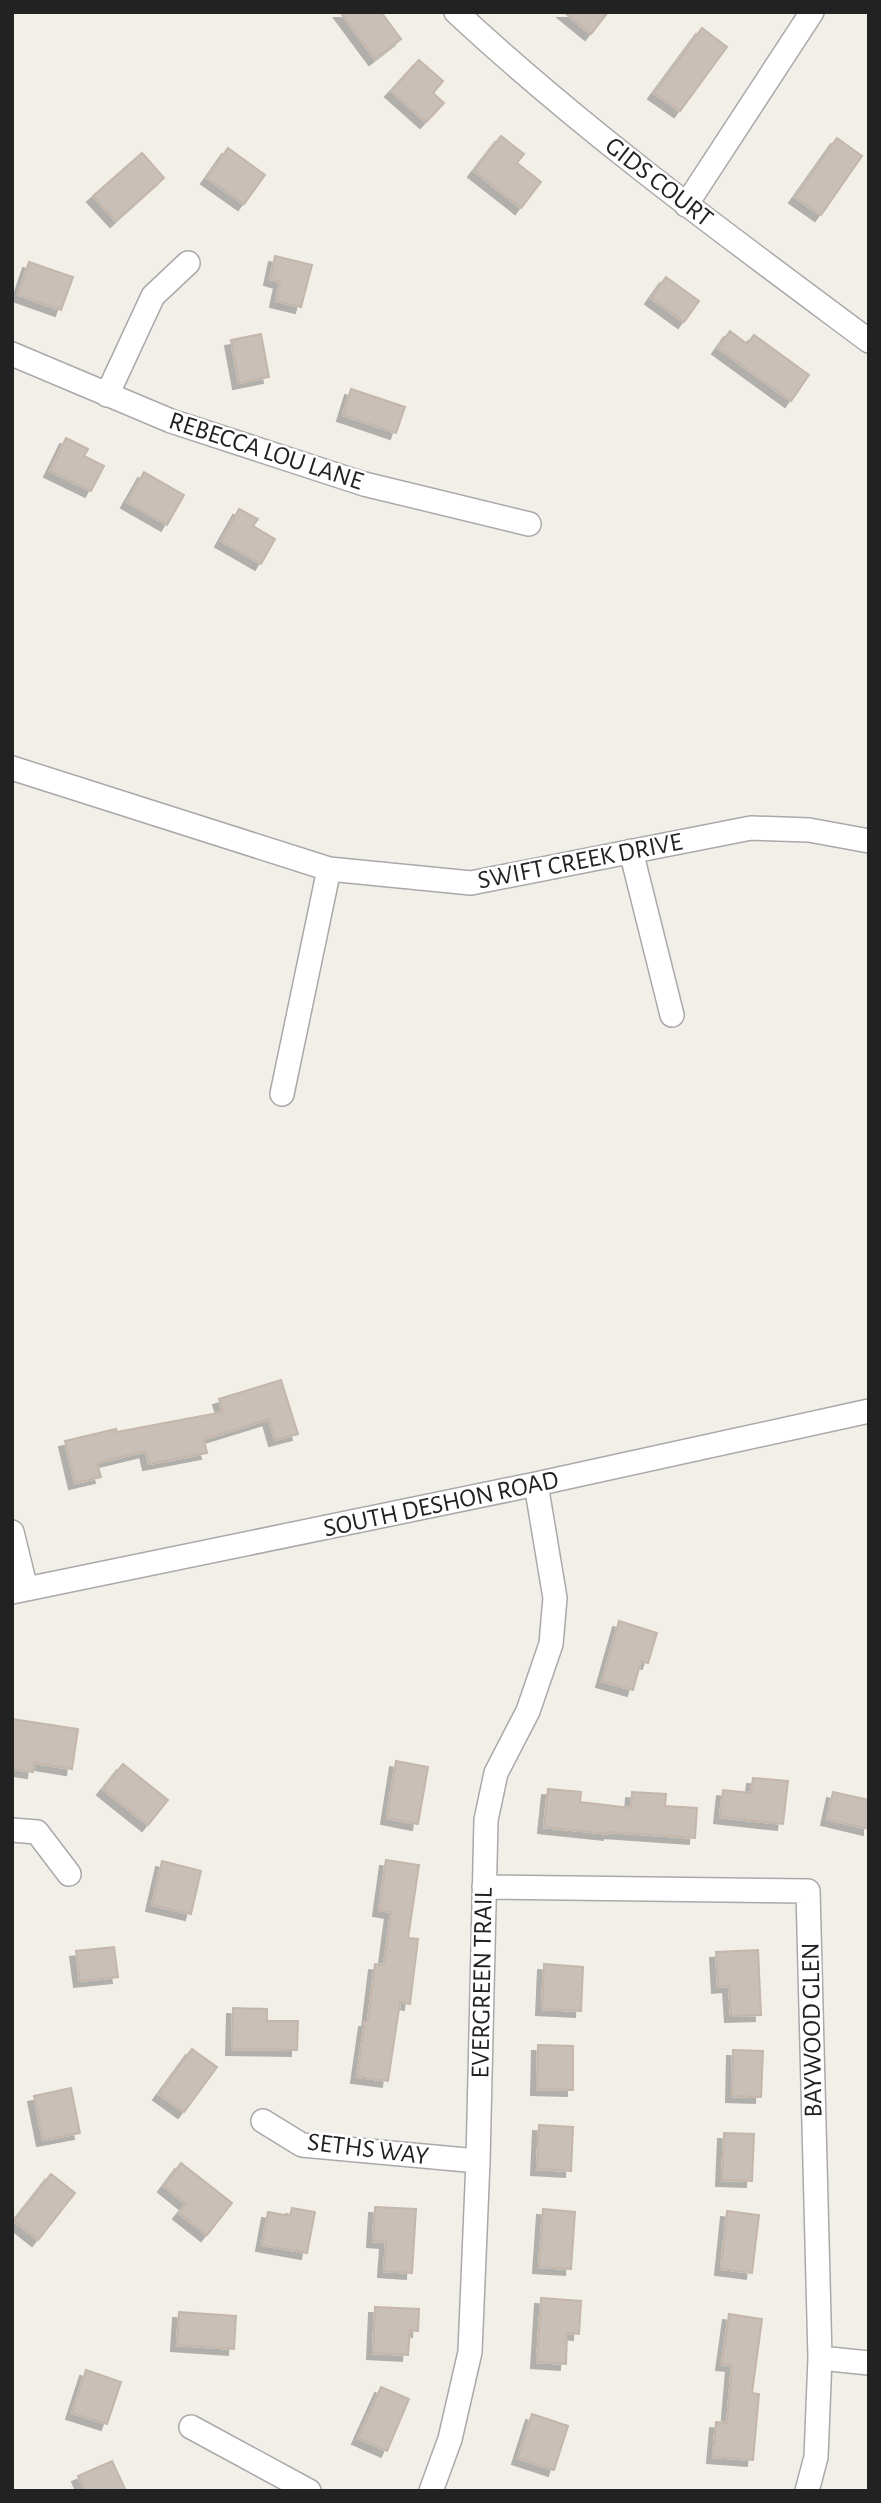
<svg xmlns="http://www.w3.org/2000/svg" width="881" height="2503" font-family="'Alegreya Sans',sans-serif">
	<defs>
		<filter id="shadow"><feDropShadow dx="-6" dy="6" stdDeviation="0" flood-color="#0004"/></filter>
	</defs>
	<rect width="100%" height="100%" fill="#f2efe9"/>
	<path fill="#c7bfb8" stroke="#c4b6ab" stroke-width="2" filter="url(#shadow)" d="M340,12H381L401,39L375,59Z
		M564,12H608L591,34Z
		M702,28L727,47L680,111L654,93Z
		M419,60L443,81L433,93L444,103L426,122L391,91Z
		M501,136L524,154L517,163L541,182L521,208L474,171Z
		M837,138L862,156L821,215L795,197Z
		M228,148L265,175L244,204L207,178Z
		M142,153L164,178L116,221L93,196Z
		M275,256L312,265L301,307L276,301L280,282L270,279Z
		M29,262L73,277L61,310L18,295Z
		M666,277L699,301L684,322L651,298Z
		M730,331L747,344L754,335L809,375L791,401L718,348Z
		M261,334L269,377L239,383L231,340Z
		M351,389L405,407L396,433L343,415Z
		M66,438L88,449L84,456L104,466L91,491L50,471Z
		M144,472L184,495L167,525L127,502Z
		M239,509L258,519L253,526L275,539L261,564L221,541Z
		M281,1380L298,1434L275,1440L269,1419L204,1439L207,1453L149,1464L146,1451L97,1463L101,1477L75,1483L65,1441L116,1429L117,1432L223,1412L219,1399Z
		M619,1621L657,1633L648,1663L641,1661L633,1690L602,1681Z
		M12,1719L78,1729L72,1769L34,1763L33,1772L12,1769Z
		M396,1761L428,1767L418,1824L387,1818Z
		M123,1764L168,1800L148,1825L103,1789Z
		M753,1778L788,1781L783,1824L720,1817L723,1790L751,1793Z
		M548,1789L581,1792L580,1802L631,1808L632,1792L666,1794L665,1806L697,1808L695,1838L609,1832V1834L544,1827Z
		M833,1792L869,1800V1829L827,1819Z
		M386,1860L419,1865L408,1938L418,1939L410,2004L400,2002L388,2081L357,2077L365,2021H368L375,1964L384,1965L391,1912L379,1910Z
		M162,1861L201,1871L191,1914L152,1905Z
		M114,1947L118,1977L80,1981L76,1951Z
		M758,1950L761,2015L731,2016L729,1986L718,1987L716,1952Z
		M544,1964L583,1967L581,2011L542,2009Z
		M233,2008L267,2009V2021H298L297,2050L232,2049Z
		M538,2045L573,2046V2090L537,2089Z
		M192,2049L217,2067L184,2112L159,2094Z
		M733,2050L763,2051L761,2097L732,2096Z
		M71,2088L80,2133L43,2140L34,2096Z
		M539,2125L573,2127L571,2171L537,2169Z
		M724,2133L754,2134L752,2181L722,2180Z
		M181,2163L232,2203L207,2235L179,2213L186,2204L164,2186Z
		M51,2174L75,2193L38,2240L14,2221Z
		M375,2207L416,2209L412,2273L384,2271L386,2242L373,2241Z
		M292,2208L315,2212L307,2253L262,2245L268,2212L290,2216Z
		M543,2209L575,2212L571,2269L539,2267Z
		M727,2211L759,2215L752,2273L721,2269Z
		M541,2298L581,2301L579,2334L567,2333L566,2364L537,2362Z
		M375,2307L419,2309L418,2331L410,2330L408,2355L373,2353Z
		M179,2312L236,2316L234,2349L177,2345Z
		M729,2314L762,2319L752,2393L759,2394L753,2460L713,2457L716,2422L727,2423L732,2365L722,2364Z
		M86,2370L121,2382L107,2424L72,2413Z
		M381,2387L409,2399L387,2451L358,2438Z
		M532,2414L568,2426L554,2470L518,2458Z
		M112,2461L126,2491H85L78,2476Z"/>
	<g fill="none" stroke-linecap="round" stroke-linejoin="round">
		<g stroke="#a9a9a9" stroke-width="26">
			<path id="minor" d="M456,12C585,132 728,236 869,341
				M686,205L812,12
				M12,354L171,421L364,484L529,524
				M107,395L153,296L188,263
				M12,768L329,869L471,883L751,828L809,830L869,841
				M631,851L672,1015
				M282,1094L329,869
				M12,1532L26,1589
				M12,1592L536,1484L869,1411
				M12,1830L37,1832L69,1874
				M484,1887L808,1891L820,2358L816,2457L807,2491
				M263,2121L302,2145L478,2161
				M820,2358L869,2363
				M191,2427L309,2491
				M431,2491L450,2439L470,2352L478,2161L486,1820L496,1773L528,1711L551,1644L555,1598L536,1484"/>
		</g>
		<use href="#minor" stroke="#fff" stroke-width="23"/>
	</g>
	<g text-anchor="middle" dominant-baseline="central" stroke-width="5" stroke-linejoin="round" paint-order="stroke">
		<g font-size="26" fill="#222" stroke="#fff">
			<text transform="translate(659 182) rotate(38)">GIDS COURT</text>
			<text transform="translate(266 451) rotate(18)">REBECCA LOU LANE</text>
			<text transform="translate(580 861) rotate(-11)">SWIFT CREEK DRIVE</text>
			<text transform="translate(441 1504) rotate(-12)">SOUTH DESHON ROAD</text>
			<text transform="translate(482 1983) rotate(-89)">EVERGREEN TRAIL</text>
			<text transform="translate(812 2030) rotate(-91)">BAYWOOD GLEN</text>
			<text transform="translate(368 2149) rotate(7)">SETHS WAY</text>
		</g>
	</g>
	<rect width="881" height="2503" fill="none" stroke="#222222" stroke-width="28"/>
</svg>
